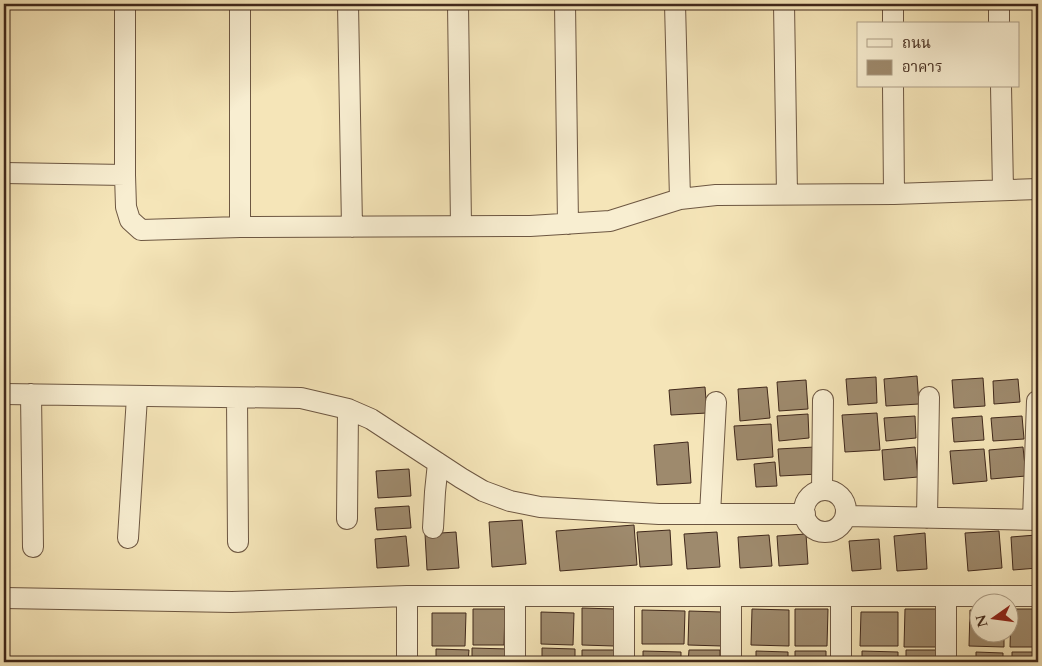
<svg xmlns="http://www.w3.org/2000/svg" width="1042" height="666" font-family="Cardo,'Noto Serif Thai',serif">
	<rect width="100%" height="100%" fill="#f5e5b8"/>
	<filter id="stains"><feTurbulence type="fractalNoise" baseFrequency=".004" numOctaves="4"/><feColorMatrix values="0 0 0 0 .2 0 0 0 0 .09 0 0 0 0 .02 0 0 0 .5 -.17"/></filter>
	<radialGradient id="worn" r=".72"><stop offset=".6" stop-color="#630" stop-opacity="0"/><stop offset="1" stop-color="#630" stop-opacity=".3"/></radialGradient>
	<path fill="#9e8a6d" stroke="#40281b" d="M917,376L919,404L886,406L884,379Z
		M876,377L877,403L848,405L846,379Z
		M983,378L985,406L954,408L952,380Z
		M1018,379L1020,402L994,404L993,381Z
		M806,380L808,409L779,411L777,382Z
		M705,387L707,413L671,415L669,390Z
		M767,387L770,418L740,421L738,389Z
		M877,413L880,450L845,452L842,415Z
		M808,414L809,438L779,441L777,416Z
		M915,416L916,438L886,441L884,418Z
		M982,416L984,440L954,442L952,418Z
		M1022,416L1024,439L993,441L991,418Z
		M771,424L773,457L737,460L734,426Z
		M688,442L691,483L657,485L654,445Z
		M815,447L818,474L780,476L778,449Z
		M915,447L918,477L884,480L882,450Z
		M1023,447L1026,476L991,479L989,450Z
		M984,449L987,481L953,484L950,451Z
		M775,462L777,486L756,487L754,464Z
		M409,469L411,496L378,498L376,471Z
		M409,506L411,528L377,530L375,508Z
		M522,520L526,564L492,567L489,522Z
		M634,525L637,565L560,571L556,531Z
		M670,530L672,565L640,567L637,532Z
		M999,531L1002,568L968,571L965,533Z
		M456,532L459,568L427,570L425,534Z
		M717,532L720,567L687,569L684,534Z
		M925,533L927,569L897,571L894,536Z
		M806,534L808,564L779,566L777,536Z
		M769,535L772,566L740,568L738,537Z
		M1036,535L1038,568L1013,570L1011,537Z
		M406,536L409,566L377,568L375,539Z
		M879,539L881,569L852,571L849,541Z
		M582,608L615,609L614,646L582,645Z
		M473,609H505L504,645H473Z
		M752,609L789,610V646L751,645Z
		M795,609H828L827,646H795Z
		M905,609H938V647H904Z
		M1011,609H1038V647H1010Z
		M642,610L685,611L684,644H642Z
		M970,610H980V634H1004V647L969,646Z
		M689,611L722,612V646L688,645Z
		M541,612L574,613L573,645L541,644Z
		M861,612H898V646H860Z
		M432,613H466L465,646H432Z
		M472,648L509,649V662H472Z
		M542,648L575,649V662H542Z
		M436,649L469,650L468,662H436Z
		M582,650H616V662H582Z
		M689,650H720V662H688Z
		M906,650H938V662H906Z
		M643,651L681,652V662H643Z
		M756,651L788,652V662H756Z
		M795,651H826V662H795Z
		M862,651L898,652V662H862Z
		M976,652L1003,653V662H976Z
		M1012,652H1038V662H1012Z"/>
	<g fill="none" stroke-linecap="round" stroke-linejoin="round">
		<g stroke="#6d5742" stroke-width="22">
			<path id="minor" d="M125,4V175
				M348,4L352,227
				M458,4L461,226
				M565,4L568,224
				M675,4L680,199
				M784,4L787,194
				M893,4V24
				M999,4V24
				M893,86L894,194
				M1001,86L1003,190
				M4,173L125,175L126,207L130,220L141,230L240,227L530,226L610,221L680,199L716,195L894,194L1038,189
				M240,227V4
				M4,394L301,398L348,409L371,419L461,478L483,491L510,501L540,507L659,514H805
				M31,394L33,547
				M237,398L238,542
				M804 511a21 21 0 1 1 42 0a21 21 0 1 1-42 0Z
				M822,490L823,400
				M710,514L716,402
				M846,516L1038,520
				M927,518L929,397
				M347,519L348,409
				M1033,520L1037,401
				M433,528L435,492L438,463
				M128,538L137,397
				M407,596V662
				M946,596V662
				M515,597V662
				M4,598L232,602L407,596H1038
				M624,662V597
				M731,662V597
				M841,662V596"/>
		</g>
		<use href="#minor" stroke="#f8eed1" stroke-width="20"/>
	</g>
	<rect width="1042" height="666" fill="none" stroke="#f5e5b8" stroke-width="20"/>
	<rect x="5" y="5" width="1032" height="656" fill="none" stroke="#40281b" stroke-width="2.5"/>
	<rect x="10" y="10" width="1022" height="646" fill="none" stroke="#40281b"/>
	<rect x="857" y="22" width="162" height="65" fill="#f8eed1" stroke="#ae9f88"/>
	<rect x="867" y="39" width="25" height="8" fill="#f8eed1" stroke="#ae9f88"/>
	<text x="902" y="48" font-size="15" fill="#40281b">ถนน</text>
	<rect x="867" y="60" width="25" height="15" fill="#9e8a6d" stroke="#ae9f88"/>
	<text x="902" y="72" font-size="15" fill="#40281b">อาคาร</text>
	<g transform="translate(994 618) rotate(256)"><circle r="24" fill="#f8eed1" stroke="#ae9f88"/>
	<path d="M0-4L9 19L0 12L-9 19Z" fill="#8f2418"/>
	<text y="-8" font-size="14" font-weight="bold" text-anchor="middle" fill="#40281b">N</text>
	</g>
	<rect width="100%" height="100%" filter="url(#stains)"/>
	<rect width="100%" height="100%" fill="url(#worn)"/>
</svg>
